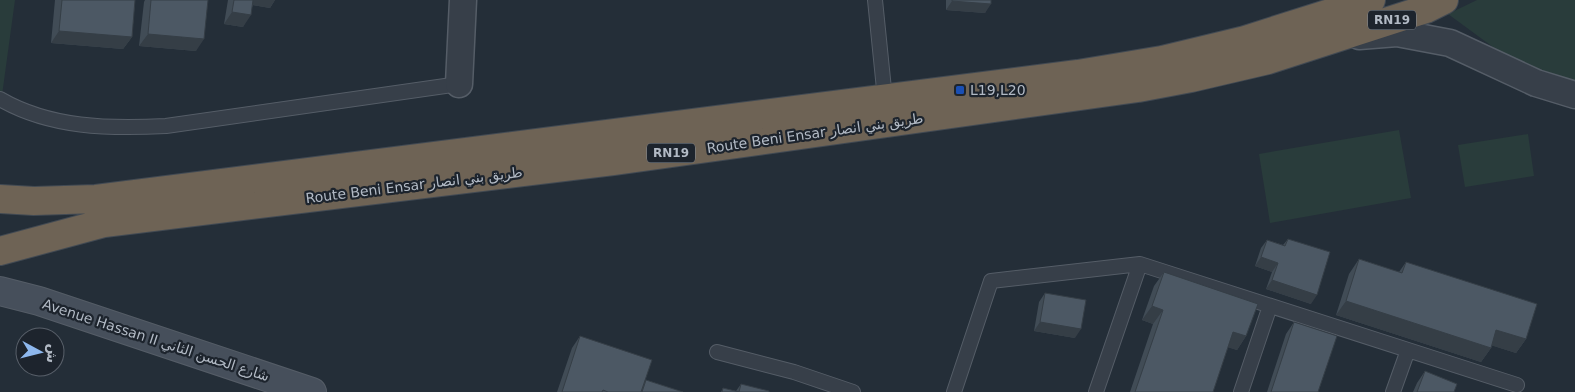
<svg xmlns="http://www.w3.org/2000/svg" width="1575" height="392" font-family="'DejaVu Sans','Noto Sans Arabic',sans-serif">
	<rect width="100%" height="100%" fill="#242e38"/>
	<path fill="#293c3b" d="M0,0H15L0,110Z
		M1477,0H1575V84L1527,65L1497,50L1448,14Z
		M1399,130L1411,198L1270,223L1259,154Z
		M1528,134L1534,176L1465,187L1458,145Z"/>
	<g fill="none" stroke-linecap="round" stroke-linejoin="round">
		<g stroke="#555d67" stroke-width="16">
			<path id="lane" d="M875,0L885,99
				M0,99C50,128 109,129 166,126L459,84
				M717,352L794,372L853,392
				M954,392L991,281L1140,264L1517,385
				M1096,392L1140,264
				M1241,392L1270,306
				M1393,392L1408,350"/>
		</g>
		<g stroke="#555d67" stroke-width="29">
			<path id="street" d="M1359,36L1397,33L1450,43L1536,83L1575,95
				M459,84L463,0"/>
		</g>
		<g stroke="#555d67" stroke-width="30">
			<path id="secondary" d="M0,291L39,301L312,392"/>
		</g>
		<g stroke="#424a53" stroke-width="30">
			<path id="highway" d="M0,199L34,201L96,199L1078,74L1162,60L1245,40L1371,0
				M0,251L104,223L613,161L1138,88L1191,78L1268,60L1426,9L1444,0"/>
		</g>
		<use href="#lane" stroke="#373f49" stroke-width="14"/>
		<use href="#street" stroke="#373f49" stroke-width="26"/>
		<use href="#secondary" stroke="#464f5b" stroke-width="28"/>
		<use href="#highway" stroke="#6e6355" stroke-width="28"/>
	</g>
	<path fill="#414c56" d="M55,0H135L132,37L123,49L51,43Z
		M145,0H208L196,51L139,46L144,2Z
		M228,0H275L270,8L253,5L243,27L224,24Z
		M946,0H991L985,13L946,10Z
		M1288,239L1311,304L1266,289L1272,272L1255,266L1261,248L1267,240L1283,245Z
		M1359,259L1399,272L1406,262L1526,339L1516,353L1491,345V348L1481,362L1336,315L1349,274Z
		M1164,272L1246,336L1237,350L1228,347L1213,392H1130L1153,324L1142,320L1154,286Z
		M1045,293L1075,338L1034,331L1039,302Z
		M1294,322L1318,392H1267L1286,334Z
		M580,336L644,382L646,380L683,392H557L572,348Z
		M1425,371L1454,392H1413L1417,383Z
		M741,384L769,392H721L723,388L736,391Z"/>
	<path fill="#353e46" d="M248,0H275L270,8L246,4Z
		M952,1L991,4L985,13L946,10Z
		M232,12L251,15L243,27L224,24Z
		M59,31L132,37L123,49L51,43Z
		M148,34L204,39L196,51L139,46Z
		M1261,257L1278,263L1272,272L1255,266Z
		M1272,280L1317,295L1311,304L1266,289Z
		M1346,301L1491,348L1481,362L1336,315Z
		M1152,306L1163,310L1153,324L1142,320Z
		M1040,322L1081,329L1075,338L1034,331Z
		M1496,330L1526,339L1516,353L1487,344Z
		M1233,332L1246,336L1237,350L1223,346Z"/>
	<path fill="#4c5864" stroke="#353e46" d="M62,0H135L132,37L59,31Z
		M151,0H208L204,39L148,34Z
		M234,0H253L251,15L232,12Z
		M952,0H991V4L952,1Z
		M1288,239L1330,252L1317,295L1272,280L1278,263L1261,257L1267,240L1285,246Z
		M1359,259L1402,273L1406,262L1537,304L1526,339L1496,330L1491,348L1346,301Z
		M1164,272L1258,304L1246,336L1233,332L1213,392H1135L1163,310L1152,306Z
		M1045,293L1086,300L1081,329L1040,322Z
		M1294,322L1337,336L1318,392H1271Z
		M580,336L652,360L641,392H608L603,390L602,392H562Z
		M1425,371L1457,384L1454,392H1417Z
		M646,380L683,392H642Z
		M741,384L769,391V392H739Z
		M723,388L739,392H722Z"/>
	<rect fill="#1a4fb4" stroke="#1d242d" stroke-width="2" x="955" y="85" width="10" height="10" rx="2.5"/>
	<g text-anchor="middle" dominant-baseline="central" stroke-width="4.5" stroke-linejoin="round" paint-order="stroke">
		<g fill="#1d242d" stroke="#858d97" stroke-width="1">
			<rect x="1368" y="10.5" width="48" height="19" rx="4"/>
			<rect x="647" y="143.5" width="48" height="19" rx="4"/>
		</g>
		<g font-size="12" font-weight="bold" fill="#b2bac5">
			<text x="1392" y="20">RN19</text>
			<text x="671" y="153">RN19</text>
		</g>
		<g font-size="14" fill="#b2bac5" stroke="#1d242d" text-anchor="start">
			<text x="970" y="90">L19,L20</text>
		</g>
		<g font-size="14" fill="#b2bac5" stroke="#1d242d">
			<text transform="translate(815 133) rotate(-8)">Route Beni Ensar طريق بني انصار</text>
			<text transform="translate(414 185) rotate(-7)">Route Beni Ensar طريق بني انصار</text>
			<text transform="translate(156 340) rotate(18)">Avenue Hassan II شارع الحسن الثاني</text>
		</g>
	</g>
	<g transform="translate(40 352) rotate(97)"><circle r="24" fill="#1d242d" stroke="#59606a"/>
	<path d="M0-4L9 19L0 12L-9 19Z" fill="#8eb8ee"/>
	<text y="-8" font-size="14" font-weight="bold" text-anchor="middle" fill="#b2bac5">ش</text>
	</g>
</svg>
